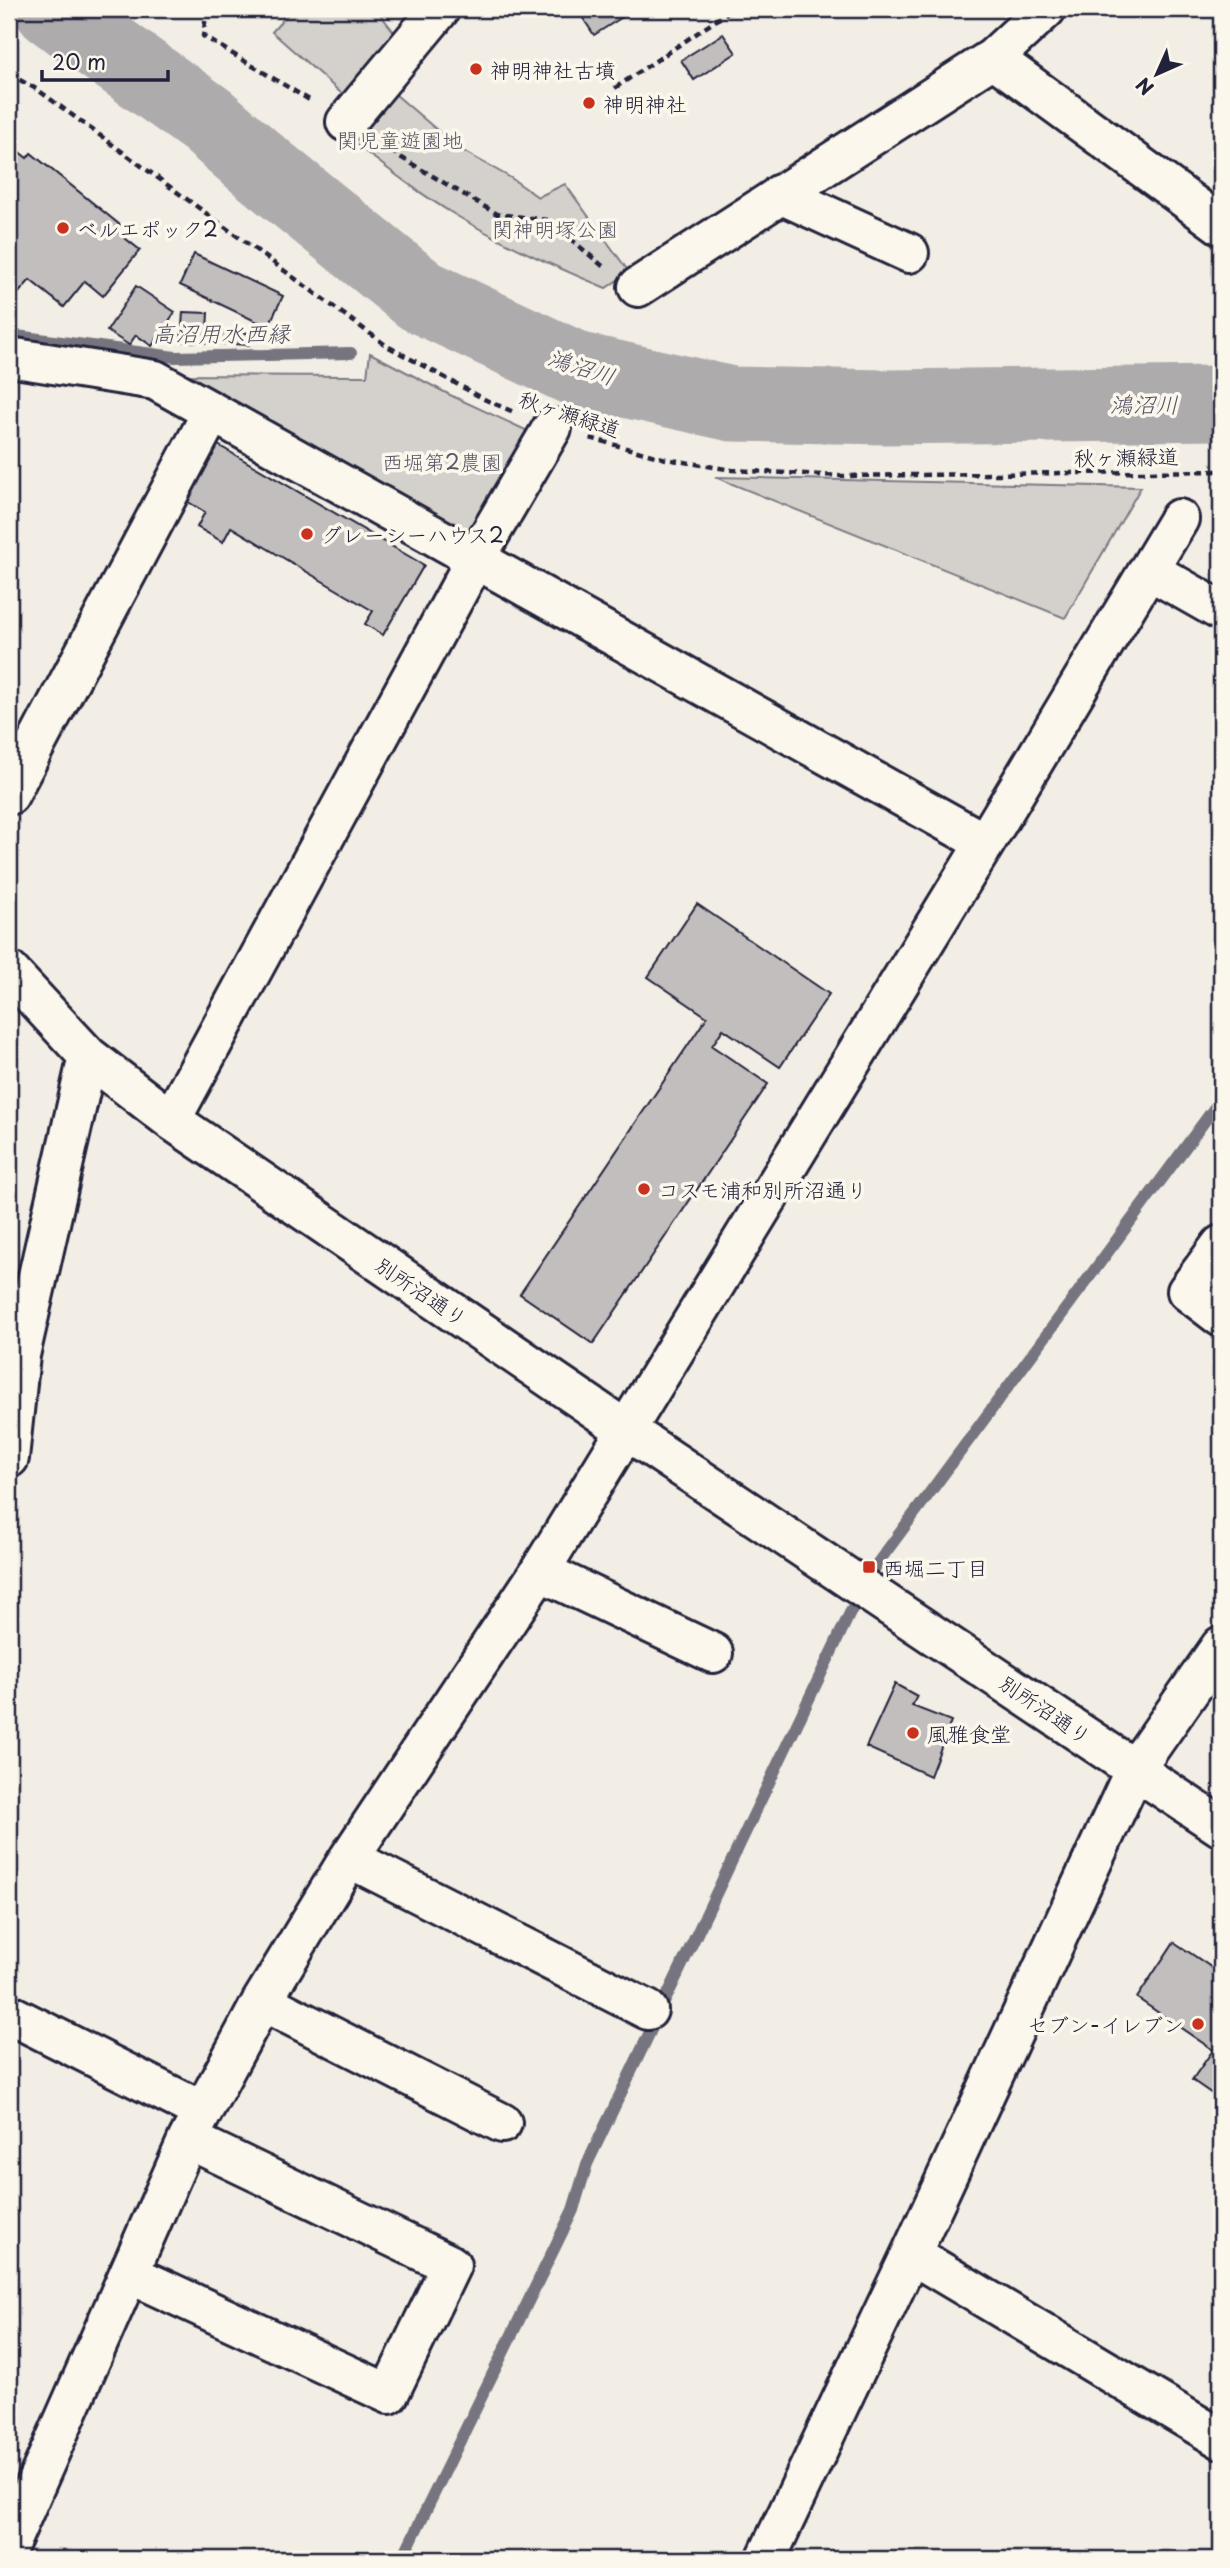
<svg xmlns="http://www.w3.org/2000/svg" width="1230" height="2568" font-family="'Playpen Sans','Klee One',sans-serif">
	<rect width="100%" height="100%" fill="#f2eee5"/>
	<filter id="ink" filterUnits="userSpaceOnUse"><feTurbulence type="fractalNoise" baseFrequency=".0143" numOctaves="2"/><feDisplacementMap in="SourceGraphic" scale="14" xChannelSelector="R" yChannelSelector="G"/><feConvolveMatrix kernelMatrix="1 2 1 2 8 2 1 2 1" color-interpolation-filters="sRGB"/></filter>
	<g filter="url(#ink)">
		<path fill="#d4d1cc" stroke="#7b7a84" stroke-width="2" d="M292,9H376L401,41L349,100L272,32Z
			M388,88L458,148L511,178L538,197L565,184L629,272L606,288C555,267 504,244 457,216C418,193 383,165 348,138Z
			M370,353L450,395L532,433L474,539L168,375L367,376Z
			M715,477L1141,487L1065,618Z"/>
		<g fill="none" stroke-linecap="round" stroke-linejoin="round">
			<path stroke="#76747f" stroke-width="12" d="M9,335L175,357L351,353
				M402,2559L573,2210L587,2164L850,1613L877,1564L1221,1099"/>
			<path stroke="#aeabad" stroke-width="75" d="M52,9L207,120L255,162L421,296L576,369L732,404L887,407L1221,403"/>
		</g>
		<path fill="#c2bebe" stroke="#22223b" stroke-width="2" d="M577,9H635L594,35Z
			M723,34L736,53L694,80L681,60Z
			M9,144L27,158L31,153L120,225L116,231L140,250L103,296L85,281L64,307L30,280L16,296L11,293L9,296Z
			M194,254L283,296L268,327L180,285Z
			M136,286L175,312L152,346L136,335L129,345L107,331Z
			M183,312L208,313L207,330L250,333L249,345L181,341Z
			M218,445L424,565L383,635L365,624L373,611L231,527L223,542L197,527L205,512L185,500Z
			M697,904L829,994L780,1067L723,1029L712,1046L768,1084L593,1344L520,1294L707,1017L648,977Z
			M895,1684L917,1696L912,1706L951,1721L930,1776L866,1747Z
			M1174,1942L1221,1974L1217,1985L1221,1988V2100L1192,2080L1213,2050L1137,1998Z"/>
		<g fill="none" stroke-linecap="round" stroke-linejoin="round">
			<g stroke="#22223b" stroke-width="44">
				<path id="minor" d="M993,58L1221,225
					M346,122L440,9
					M780,194L909,253
					M638,287L993,58L1046,9
					M9,357L155,380L985,843
					M1149,570L1221,611
					M9,795L212,412
					M9,971L88,1056L171,1120L626,1430L1221,1827
					M171,1120L476,558L552,428
					M1221,1245L1187,1291L1221,1317
					M9,1458L20,1355L88,1056
					M540,1571L713,1653
					M349,1858L648,2010
					M262,2001L502,2123
					M9,2014L202,2111
					M911,2254L1221,2439
					M130,2274L389,2394L451,2265L188,2139
					M9,2545L188,2139L262,2001L349,1858L540,1571L985,843L1179,519
					M766,2559L911,2254L1135,1769L1221,1646"/>
			</g>
			<path stroke="#22223b" stroke-width="4.5" stroke-dasharray="7 5" stroke-linecap="butt" d="M207,9L203,36L311,101
				M9,74L38,90L387,346L486,400L516,413
				M615,88L733,9
				M380,145L497,214L548,220L604,267
				M590,438L666,459L732,470L841,476L1221,471"/>
			<use href="#minor" stroke="#fbf7ec" stroke-width="38"/>
		</g>
	</g>
	<g fill="#c8321e" stroke="#fbf7ec" stroke-width="2.5">
		<circle cx="476" cy="69" r="7"/>
		<circle cx="589" cy="103" r="7"/>
		<circle cx="63" cy="228" r="7"/>
		<circle cx="307" cy="534" r="7"/>
		<circle cx="644" cy="1189" r="7"/>
		<rect x="862" y="1560" width="14" height="14" rx="3.5"/>
		<circle cx="913" cy="1733" r="7"/>
		<circle cx="1198" cy="2024" r="7"/>
	</g>
	<g text-anchor="middle" dominant-baseline="central" stroke-width="7" stroke-linejoin="round" paint-order="stroke">
		<g font-size="21" fill="#22223b" stroke="#fbf7ec" text-anchor="start">
			<text x="490" y="69">神明神社古墳</text>
			<text x="603" y="103">神明神社</text>
			<text x="77" y="228">ベルエポック2</text>
			<text x="321" y="534">グレーシーハウス2</text>
			<text x="658" y="1189">コスモ浦和別所沼通り</text>
			<text x="883" y="1567">西堀二丁目</text>
			<text x="927" y="1733">風雅食堂</text>
			<text x="1184" y="2024" text-anchor="end">セブン-イレブン</text>
		</g>
		<g font-size="21" fill="#575766" stroke="#fbf7ec">
			<text x="400" y="139">関児童遊園地</text>
			<text x="555" y="228">関神明塚公園</text>
			<text x="442" y="461">西堀第2農園</text>
		</g>
		<g font-size="21" fill="#22223b" stroke="#fbf7ec">
			<text transform="translate(570 413) rotate(18)">秋ヶ瀬緑道</text>
			<text transform="translate(1126 456) rotate(-1)">秋ヶ瀬緑道</text>
			<text transform="translate(422 1291) rotate(34)">別所沼通り</text>
			<text transform="translate(1046 1709) rotate(34)">別所沼通り</text>
		</g>
		<g font-size="23" font-style="italic" fill="#535263" stroke="#fbf7ec">
			<text x="221" y="332">高沼用水西縁</text>
			<text transform="translate(582 366) rotate(18)">鴻沼川</text>
			<text x="1144" y="403">鴻沼川</text>
		</g>
	</g>
	<rect width="1230" height="2568" fill="none" stroke="#fbf7ec" stroke-width="35"/>
	<rect x="18" y="18" width="1195" height="2533" fill="none" stroke="#22223b" stroke-width="2.5" filter="url(#ink)"/>
	<g transform="translate(1157 74) rotate(225)" stroke="#fbf7ec" stroke-width="5" paint-order="stroke">
	<path d="M0-5L12 26L0 18L-12 26Z" fill="#22223b"/>
	<text y="-10" font-size="19" font-weight="bold" text-anchor="middle" fill="#22223b">N</text>
	</g>
	<path d="M42 70v10h126v-10" fill="none" stroke="#22223b" stroke-width="3.5"/>
	<text x="52" y="70" font-size="21" fill="#22223b" stroke="#fbf7ec" stroke-width="5" paint-order="stroke">20 m</text>
</svg>
